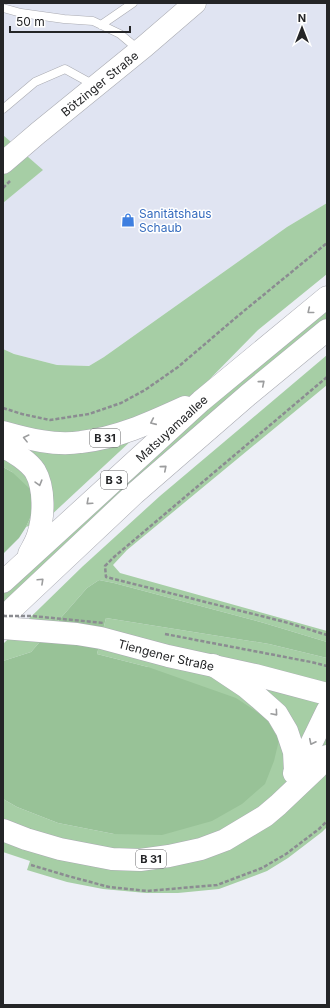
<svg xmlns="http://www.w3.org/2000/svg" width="330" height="1008" font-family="Inter,sans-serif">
	<rect width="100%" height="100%" fill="#edeff6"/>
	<path fill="#e0e4f2" d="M3,3H327V203L287,227L104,357L89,366L57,365L14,354L3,349V203L42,170L3,135Z"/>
	<path fill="#a6cea5" d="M3,135L43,170L3,203Z
		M327,203V274L258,330L200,389L163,415L133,439L48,518L26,527L31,516L12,472L3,467V349L14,354L57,365L89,366L104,357L287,227Z
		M327,310V318C300,339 273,360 247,382C163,453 83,528 3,604V594L84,518L181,432Z
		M327,355V385L127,550L113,565L120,573L327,631V642L264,623L114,583L99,580L87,588L31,652L3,661V644L82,567L160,496Z
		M106,618L269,644L327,658V827L322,832L288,858L267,871L219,889L178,893H146L103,889L67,882L27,870L30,861L3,852V799L17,807L58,823L114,834L148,667L97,654Z"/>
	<path fill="#98c297" d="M3,467L12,472L30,489L32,499L31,516L26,527L19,538L3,554Z
		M99,580L114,583L264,623L327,642V658L269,644L106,618L97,654L148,667L236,698L266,718L279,740L274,761L265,784L242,804L212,821L162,835L114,834L58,823L17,807L3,799V661L31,652L87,588Z"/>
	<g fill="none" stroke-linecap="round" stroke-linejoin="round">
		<g stroke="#aaabb2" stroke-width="9">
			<path id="lane" d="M3,8L21,13L64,19L93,21L120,34L139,50
				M101,25L133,3
				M3,109L35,82L65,69L94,85"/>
		</g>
		<g stroke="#aaabb2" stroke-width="23">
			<g id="secondary">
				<path id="s1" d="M3,163L38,133L145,46L195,3"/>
			</g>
		</g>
		<g stroke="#aaabb2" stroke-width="23">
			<g id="primary">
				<path id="s2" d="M3,628L77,634L101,638L168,656L255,675L327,694"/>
			</g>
		</g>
		<g stroke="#aaabb2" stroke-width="23">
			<g id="highway">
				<path d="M3,432C28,439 55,446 81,442C118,438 152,422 185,407"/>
				<path d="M3,447C13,451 29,462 35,471C45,488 44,517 38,535C36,542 32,548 29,554"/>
				<path id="s3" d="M3,582L201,401L327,297"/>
				<path d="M13,608L134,494L248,395L327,330"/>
				<path d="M213,665L246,687L259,698L277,714L287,731L294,752L295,772"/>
				<path d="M294,773L310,746L327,711"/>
				<path d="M3,830L26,839L60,849L112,859L140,860L169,856L201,849L225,840L265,816L278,805L317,768L327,756"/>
			</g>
		</g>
		<path stroke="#8b8c91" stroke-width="2.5" stroke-dasharray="4 2" stroke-linecap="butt" d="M3,188L10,181
			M327,377L114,557L105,566L106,577L285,622L327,635
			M3,408L22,414L50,420L89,414L121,403L145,390L178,367L239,315L327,243
			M165,634L311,662L327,666
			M31,865L68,876L109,887L147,891L217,885L262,868L286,854L319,829L327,821"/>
		<use href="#lane" stroke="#fff" stroke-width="8"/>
		<use href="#secondary" stroke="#fff" stroke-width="22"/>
		<use href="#primary" stroke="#fff" stroke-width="22"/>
		<use href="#highway" stroke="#fff" stroke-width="22"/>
		<path stroke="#8b8c91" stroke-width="2.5" stroke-dasharray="4 2" stroke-linecap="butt" d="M3,616H32L104,623"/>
	</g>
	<defs><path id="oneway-chevron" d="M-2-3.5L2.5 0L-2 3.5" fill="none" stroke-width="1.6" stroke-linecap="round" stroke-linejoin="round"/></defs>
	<g stroke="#9c9d9e">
		<use href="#oneway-chevron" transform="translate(310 311) rotate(141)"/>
		<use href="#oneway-chevron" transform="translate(262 383) rotate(-40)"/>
		<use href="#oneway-chevron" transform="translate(153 422) rotate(156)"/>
		<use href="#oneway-chevron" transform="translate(26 438) rotate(-166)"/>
		<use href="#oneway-chevron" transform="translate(164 468) rotate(-41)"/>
		<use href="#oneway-chevron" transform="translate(39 483) rotate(74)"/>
		<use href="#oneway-chevron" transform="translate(89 502) rotate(138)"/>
		<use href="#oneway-chevron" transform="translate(41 581) rotate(-43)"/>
		<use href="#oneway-chevron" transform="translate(275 713) rotate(49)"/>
		<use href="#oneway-chevron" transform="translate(312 742) rotate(116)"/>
	</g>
	<defs>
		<g id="shop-bare" transform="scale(1.08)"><path d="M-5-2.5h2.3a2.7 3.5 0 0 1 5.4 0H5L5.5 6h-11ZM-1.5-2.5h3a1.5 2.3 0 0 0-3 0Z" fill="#3f7fe0" stroke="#fff" stroke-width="2.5" paint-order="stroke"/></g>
	</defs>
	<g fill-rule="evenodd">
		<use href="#shop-bare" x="128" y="220"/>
	</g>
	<g text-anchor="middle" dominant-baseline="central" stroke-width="3" stroke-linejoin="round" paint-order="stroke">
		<g fill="#fff" stroke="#666668" stroke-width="1">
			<rect x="90" y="429" width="30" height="18" rx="3"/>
			<rect x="101" y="471" width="26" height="18" rx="3"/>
			<rect x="136" y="850" width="30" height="18" rx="3"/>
		</g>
		<g font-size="11" font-weight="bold" fill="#242527">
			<text x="105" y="438">B 31</text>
			<text x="114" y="480">B 3</text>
			<text x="151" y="859">B 31</text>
		</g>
		<g font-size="12" fill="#242527" stroke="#fff">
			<text stroke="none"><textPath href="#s1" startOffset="125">Bötzinger Straße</textPath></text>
			<text stroke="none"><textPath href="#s3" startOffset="228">Matsuyamaallee</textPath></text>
			<text stroke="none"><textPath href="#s2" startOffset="166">Tiengener Straße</textPath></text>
		</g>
		<g font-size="12" fill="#366cbe" stroke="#fff" text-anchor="start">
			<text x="139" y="213">Sanitätshaus<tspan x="139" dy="14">Schaub</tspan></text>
		</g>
	</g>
	<rect width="330" height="1008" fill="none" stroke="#242527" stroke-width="8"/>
	<g transform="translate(302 28)" stroke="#ffffff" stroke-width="3" paint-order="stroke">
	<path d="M0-3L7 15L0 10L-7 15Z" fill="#242527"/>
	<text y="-6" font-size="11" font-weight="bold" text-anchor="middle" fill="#242527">N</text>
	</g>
	<path d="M10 26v6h120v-6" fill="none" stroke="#242527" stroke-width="2"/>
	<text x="16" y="26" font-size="12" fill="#242527" stroke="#ffffff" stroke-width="3" paint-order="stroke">50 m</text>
</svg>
